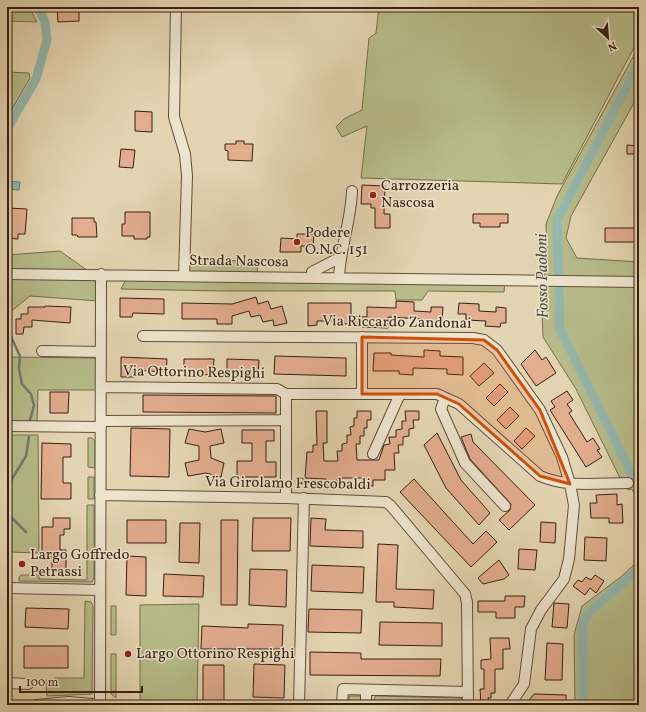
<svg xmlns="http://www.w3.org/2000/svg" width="646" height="712" font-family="Vollkorn,serif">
	<rect width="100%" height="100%" fill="#e4d5b2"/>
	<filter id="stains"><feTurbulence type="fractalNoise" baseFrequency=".005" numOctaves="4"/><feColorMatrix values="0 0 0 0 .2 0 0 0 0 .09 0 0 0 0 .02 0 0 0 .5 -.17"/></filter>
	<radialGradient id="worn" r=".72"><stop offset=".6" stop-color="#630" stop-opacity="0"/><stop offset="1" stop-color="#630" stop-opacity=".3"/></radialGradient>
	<path fill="#b7bc8a" stroke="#786e4e" d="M7,7H29L37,22L7,21Z
		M379,7H639L638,40L562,184L361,178L367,126L342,137L336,127L344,119L362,110L369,38L376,33Z
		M639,46V94L571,216L566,238L577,258L639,262V503L632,489L628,490L627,479L620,478L576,389L543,337L541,284L547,264L546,224L557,196Z
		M7,72L29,73L30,78L7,118Z
		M60,251L98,278V301L30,296L9,313L7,334V255Z
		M189,258L257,262L258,279L505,282L504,292L428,291L422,300H396L395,291H222L121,289L126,279H179Z
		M7,357L94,358L97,361L96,390H38L37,423H7Z
		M7,435H38L39,553L7,552Z
		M88,438H92L95,441V468L88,467Z
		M88,477H94V499H88Z
		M87,505H94V578L92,582L19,581V577L21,575H39V579L87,580Z
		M639,560V705H575L574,635L582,606L622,576Z
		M85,601L91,602L93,606L92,694L47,696L46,680H55V678H84Z
		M199,604L197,705H140V605Z
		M111,606H116V635H111Z
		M111,654H116V698L111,694Z
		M349,696H361V705H349Z
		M375,696L462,698V705H374Z"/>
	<path fill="#95b8ae" stroke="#707b70" d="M7,181L20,182L19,190L7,189Z"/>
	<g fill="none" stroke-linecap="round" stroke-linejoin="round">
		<path stroke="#707b70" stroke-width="2.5" d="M7,328L20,356L19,369L22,384L31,394L34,405L29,424
			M7,492L12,479L26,456L29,437
			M7,510L9,515L26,532"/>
		<path stroke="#95b8ae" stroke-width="9" d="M639,63L557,220L560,329L639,489
			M7,129L36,79L47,40L45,22L38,7
			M583,705V623L589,612L639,569"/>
	</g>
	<path fill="#e3ad90" stroke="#381f12" d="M57,7H79V21L58,22Z
		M135,111L152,112V132L135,131Z
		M236,141H244V144H253L252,161L228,160V151L225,150V144H236Z
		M627,145L639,146V154H627Z
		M121,149L135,150L133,168L119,167Z
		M362,185L385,186L384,214H390V228H375V208H371V204H361Z
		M7,208L27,209L25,234H18V239L7,238Z
		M125,212H150V237H147V239H134V236H122V224H125Z
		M473,214H508V223H500V227H480V223H473Z
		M72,218H94V222H96L97,237H78L77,235H72Z
		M605,228H639V242H605Z
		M297,234H314L313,246H301V252H280L281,238L297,239Z
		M256,297L258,304L268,301L271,309L282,306L287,323L274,326L273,320L263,322L260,315L251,317L249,311L232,316V324H217V319H182V303L232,304Z
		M120,298L164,299V314L133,313L132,317H120Z
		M396,301L414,302V311L431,312V307H443L442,322H437V327L422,326L423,319L388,317V328L362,327V324H343V321H317V325L308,326V303H351V316L367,317V307L396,308Z
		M459,303L479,304V311L496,312V307L506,308V323H501L500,327L485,326L486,321L466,320V314H458Z
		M45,306L71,307L70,323L32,320V327H24L23,334H16V319H21V314H28V307H45Z
		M424,350L440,351V356L463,357V375L447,374V369L413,368V375L399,374V371H373L374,353H391V355L424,357Z
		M535,350L542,360L546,357L556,373L536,386L521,364Z
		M275,356L346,358V376L274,374Z
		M121,357L167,359L166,372L134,370V377H121Z
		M184,359H214L213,375L184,374Z
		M227,359L259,360L258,375L227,374Z
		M484,363L494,373L479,386L470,376Z
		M500,384L508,392L494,406L486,398Z
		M567,391L573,400L567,404L572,411L569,413L587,442L593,438L600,449L597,450L602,457L586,467L550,410L555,407L551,401Z
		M50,392H69L68,413H50Z
		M143,395L276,396V413L143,412Z
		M510,407L519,416L506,429L497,420Z
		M316,411H327V443H323L324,461H338L337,451H342V444L347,443V435H351L350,427L354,426V418H357V411H371V420H367V428H364V436H360V444H356L357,460H379L384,445L390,444L389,437H396V430L402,429V421H406L405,411H419V420H413L414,428L409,429V436L403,437V445H398L399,453H394L395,470H385V480H373V486H362V478H337V485H326V479L305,478L307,452H313V445H317Z
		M131,428L170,429L169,477L130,476Z
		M526,428L535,436L522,449L514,441Z
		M189,429L205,432L221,429L224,443L210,446L211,458L224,463L221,477L206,473L188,476L185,463L199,460V446L185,443Z
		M242,430H274V441H266V462H276V477H237V461H252V443H242Z
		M437,433L461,480L490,513L479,525L446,488L424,445Z
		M471,434L473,442L535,505L509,530L499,520L510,510L511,504L470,459L461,437Z
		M42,443L71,444V457H63V483H71V499H41Z
		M414,479L473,544L486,531L497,542L471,567L400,492Z
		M617,494V505L622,504L623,523H609V518H591L590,503H597L596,495Z
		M53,518H70V529H64V535H60V550H66V571H52V557H42V527H53Z
		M253,518H291L290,551H252Z
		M311,518L326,519L325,530L363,531V548L310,546Z
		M127,520H166V543H127Z
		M221,520H238L237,605H221Z
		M541,522L556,523L555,543L540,542Z
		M180,523H200L199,563L179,562Z
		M585,537L607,538L606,561L584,560Z
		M378,544L398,545L396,589L434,590L433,609L394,607V602H376Z
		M519,549L537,550L535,570L518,569Z
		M127,556L146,557V596L126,595Z
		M499,560L509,575L504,579L483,584L478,578Z
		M312,565L364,567L363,593L311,591Z
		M250,569L287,570L286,607L249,605Z
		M164,574L204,576L203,597L163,596Z
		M595,575L604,581L596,593L590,588L585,595L573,586L578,580L582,582L586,577L591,580Z
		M505,596H525L524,607H515V618H496V612H478V601H505Z
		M554,603L569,604L567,628L552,627Z
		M26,608L69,609L68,629L25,627Z
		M309,609L362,610L361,633L308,632Z
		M380,622L442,623V646L379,645Z
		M248,624L283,625L282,649H201L202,626L248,628Z
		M490,638H509L510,649H503V669H495V693H491V698H488L489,705H481L480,689H484V669H481V660L491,659Z
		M547,643L563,644L562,680H545Z
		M24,646H68V668H24Z
		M310,652L361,653V659H441L440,676L310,675Z
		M254,664L285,665L284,698L253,697Z
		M203,665H224V705H203Z
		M534,694L566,695V705H525Z"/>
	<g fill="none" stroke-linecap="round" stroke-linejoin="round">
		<g stroke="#634c3a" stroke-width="12">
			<path id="minor" d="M176,7L174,117L185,154L187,176L184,276
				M7,274L639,282
				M312,278V272L339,258
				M339,278C340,248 351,221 352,191
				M143,336L473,338L484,340L497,350L540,410L562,457L570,484L574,505L569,559L564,579L541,610L531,629L524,684L510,705
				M362,337V394
				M42,351L101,352
				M101,387L277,389L286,394
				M445,398L441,409L465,463L505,506
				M101,421L286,420
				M7,426L101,427
				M373,454L400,394
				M100,495L286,498L386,502L391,506L465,594L467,602L468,705
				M286,498V394H437L459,404L540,476C567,488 599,483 628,483
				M7,588L100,590
				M7,683L28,684
				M36,705L69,702L103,705
				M100,705L101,274
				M299,705L304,498
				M342,705L343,689L468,692
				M366,705V690"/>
		</g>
		<use href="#minor" stroke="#ede4cd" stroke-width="10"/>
	</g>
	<path fill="#ce500d" fill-opacity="0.2" stroke="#ce500d" stroke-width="3" stroke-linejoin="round" d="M362,337L484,340L497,350L540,410L570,484L540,476L459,404L437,394H362Z"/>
	<g fill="#8f2418" stroke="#ede4cd" stroke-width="1.5">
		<circle cx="373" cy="195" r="4"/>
		<circle cx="297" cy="242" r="4"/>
		<circle cx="22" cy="564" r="4"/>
		<circle cx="128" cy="654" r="4"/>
	</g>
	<g text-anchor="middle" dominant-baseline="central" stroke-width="3" stroke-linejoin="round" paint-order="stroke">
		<g font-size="15" fill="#381f12" stroke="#ede4cd" text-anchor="start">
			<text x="381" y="186">Carrozzeria<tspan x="381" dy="17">Nascosa</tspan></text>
			<text x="305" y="233">Podere<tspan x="305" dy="17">O.N.C. 151</tspan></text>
			<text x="30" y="555">Largo Goffredo<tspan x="30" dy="17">Petrassi</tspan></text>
			<text x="136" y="654">Largo Ottorino Respighi</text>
		</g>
		<g font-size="15" fill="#381f12" stroke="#ede4cd">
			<text transform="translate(239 262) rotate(1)">Strada Nascosa</text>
			<text transform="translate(397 323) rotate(1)">Via Riccardo Zandonai</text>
			<text transform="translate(194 373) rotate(1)">Via Ottorino Respighi</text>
			<text transform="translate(288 484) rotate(1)">Via Girolamo Frescobaldi</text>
		</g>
		<g font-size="16" font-style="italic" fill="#544d41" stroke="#ede4cd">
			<text transform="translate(543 276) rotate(-91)">Fosso Paoloni</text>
		</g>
	</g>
	<rect width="646" height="712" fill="none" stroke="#e4d5b2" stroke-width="24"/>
	<rect x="8" y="8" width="630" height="696" fill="none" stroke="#381f12" stroke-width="2"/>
	<rect x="12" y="12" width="622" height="688" fill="none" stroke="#381f12"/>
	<g transform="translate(608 38) rotate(154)" stroke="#ede4cd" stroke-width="3" paint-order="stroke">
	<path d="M0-3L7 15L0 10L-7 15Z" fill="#381f12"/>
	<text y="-6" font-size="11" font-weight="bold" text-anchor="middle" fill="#381f12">N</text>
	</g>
	<path d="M20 686v6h122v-6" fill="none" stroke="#381f12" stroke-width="2"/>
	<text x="26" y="686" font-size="12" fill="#381f12" stroke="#ede4cd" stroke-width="3" paint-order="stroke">100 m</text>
	<rect width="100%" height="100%" filter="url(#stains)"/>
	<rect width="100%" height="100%" fill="url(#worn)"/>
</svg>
